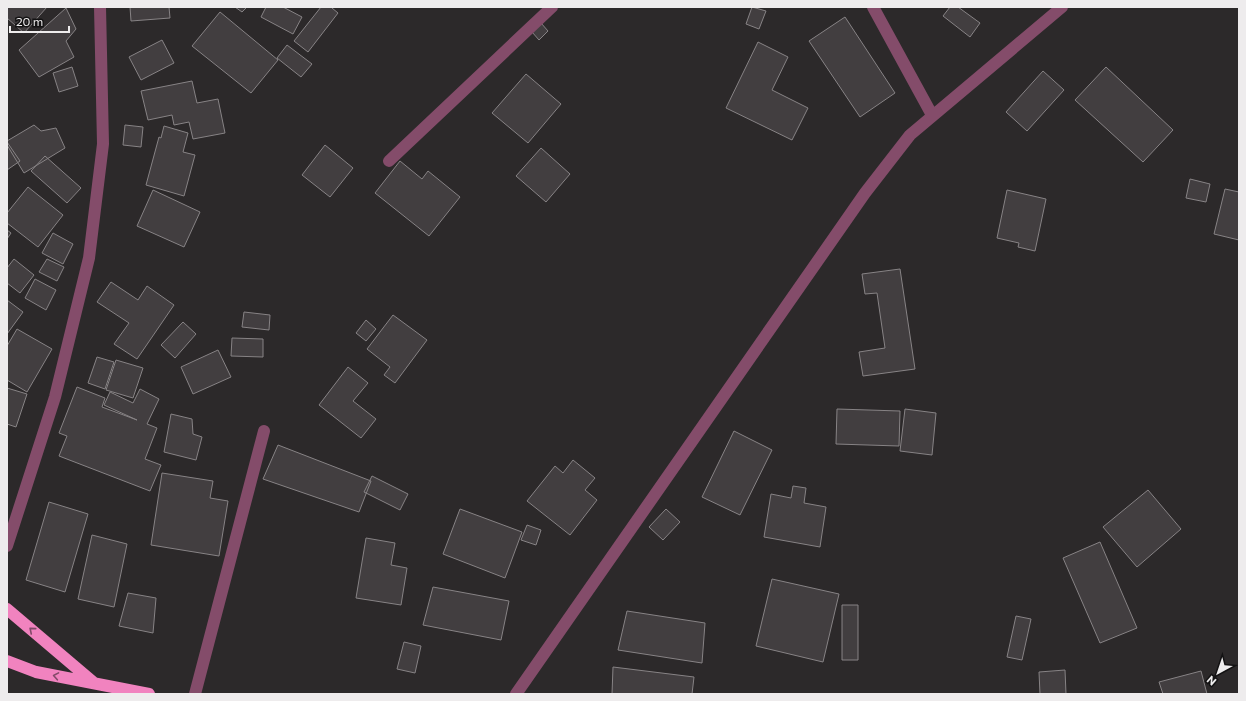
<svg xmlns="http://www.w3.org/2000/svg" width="1246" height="701" font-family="Commissioner,sans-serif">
	<rect width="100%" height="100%" fill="#2c292a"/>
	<path fill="#423e40" stroke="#878385" d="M7,7H47L24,33L7,18Z
		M130,7H169L170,18L131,21Z
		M235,7H247L242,12Z
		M266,7H283L302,17L293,34L261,17Z
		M321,7H332V8L338,13L308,52L294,41Z
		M752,7L766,11L759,29L746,24Z
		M950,7H958L980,23L970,37L943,16Z
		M66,8L76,29L66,41L74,57L39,77L19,50Z
		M220,12L278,60L251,93L192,46Z
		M845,17L895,93L860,117L809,41Z
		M541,23L548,31L539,40L532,32Z
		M162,40L174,63L141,80L129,57Z
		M758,42L788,57L772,90L808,108L792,140L726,108Z
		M287,45L312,64L301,77L277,58Z
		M72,67L78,86L59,92L53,73Z
		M1106,67L1173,130L1143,162L1075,100Z
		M1043,71L1064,90L1027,131L1006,112Z
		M526,74L561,104L528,143L492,113Z
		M192,81L197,103L218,99L225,133L193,139L189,122L174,125L172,115L148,120L141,91Z
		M34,125L41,131L56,128L65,148L24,173L7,145V141Z
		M125,125L143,127L141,147L123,145Z
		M164,126L188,133L183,152L195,155L184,196L146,185L159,137L161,138Z
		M7,142L20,161L7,170Z
		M325,145L353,168L330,197L302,175Z
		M541,148L570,174L546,202L516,176Z
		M45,156L81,188L67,203L31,171Z
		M400,161L422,179L428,171L460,197L429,236L375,193Z
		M1190,179L1210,184L1206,202L1186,198Z
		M28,187L63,215L38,247L7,223V213Z
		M1225,189L1239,192V240L1214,234Z
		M153,190L200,212L184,247L137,226Z
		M1007,190L1046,199L1035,251L1018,247L1019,243L997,238Z
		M7,230L11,233L7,239Z
		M53,233L73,244L63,264L42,253Z
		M14,259L34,275L20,293L7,283V268Z
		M47,259L64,267L57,281L39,272Z
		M900,269L915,369L863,376L859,352L885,348L877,293L865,294L862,274Z
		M35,279L56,290L46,310L25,298Z
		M111,282L138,300L147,286L174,305L137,359L114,344L129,323L97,302Z
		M7,300L23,312L7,334Z
		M244,312L270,315L269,330L242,327Z
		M393,315L427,340L395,383L384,375L390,367L367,349Z
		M366,320L376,329L366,341L356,333Z
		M183,322L196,334L175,358L161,345Z
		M17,329L52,349L27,392L7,380V346Z
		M232,338L263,339V357L231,356Z
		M218,350L231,377L193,394L181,367Z
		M97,357L114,362L105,389L88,383Z
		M116,360L143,368L133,398L106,390Z
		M348,367L368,383L353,401L376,419L361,438L319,405Z
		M77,387L105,398L102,407L137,420L104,405L110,392L133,403L140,389L159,399L147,424L157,428L145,459L161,465L150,491L59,456L67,436L59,433Z
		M7,388L27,394L16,427L7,424Z
		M837,409L900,411L899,446L836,444Z
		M905,409L936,413L932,455L900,451Z
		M171,414L192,419L193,434L202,437L196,460L164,452Z
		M734,431L772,450L740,515L702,497Z
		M278,445L371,481L359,512L263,479Z
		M573,460L595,478L585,490L597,500L570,535L527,501L555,466L563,473Z
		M162,473L213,481L210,498L228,501L219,556L151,545Z
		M372,476L408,494L400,510L364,492Z
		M793,486L806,488L804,503L826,507L820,547L764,537L771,494L791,498Z
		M1148,490L1181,529L1137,567L1103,527Z
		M49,502L88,514L65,592L26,580Z
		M460,509L522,532L505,578L443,554Z
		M666,509L680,522L663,540L649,527Z
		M527,525L541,530L536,545L521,540Z
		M92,535L127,544L114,607L78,599Z
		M366,538L395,543L391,565L407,568L401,605L356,598Z
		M1100,542L1137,628L1100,643L1063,558Z
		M772,579L839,594L823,662L756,646Z
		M433,587L509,601L501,640L423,625Z
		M128,593L156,598L153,633L119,626Z
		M842,605H858V660H842Z
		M627,611L705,623L702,663L618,650Z
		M1016,616L1031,619L1022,660L1007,657Z
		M404,642L421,646L415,673L397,669Z
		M613,667L694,677L692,694H612Z
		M1065,670L1066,694H1040L1039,672Z
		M1201,671L1207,694H1163L1159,682Z"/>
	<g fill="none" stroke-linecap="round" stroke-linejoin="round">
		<path stroke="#844c6a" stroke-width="12" d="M873,7L932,115
			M389,161L552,7
			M7,546L55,397L89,258L103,144L100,7
			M195,694L264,431
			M516,694L865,193L910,135L1062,7"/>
		<path stroke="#f183bf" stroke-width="12" d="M7,609L93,682
			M7,661L36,672L149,694"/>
	</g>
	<defs><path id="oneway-chevron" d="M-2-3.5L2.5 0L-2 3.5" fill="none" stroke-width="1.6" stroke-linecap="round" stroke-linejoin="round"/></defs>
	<g stroke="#824a69">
		<use href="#oneway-chevron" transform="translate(32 630) rotate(-140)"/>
		<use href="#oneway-chevron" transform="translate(56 676) rotate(-170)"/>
	</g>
	<rect width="1246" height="701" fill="none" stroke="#eeeced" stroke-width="16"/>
	<g transform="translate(1218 673) rotate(220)" stroke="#131213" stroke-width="3" paint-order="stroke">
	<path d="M0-3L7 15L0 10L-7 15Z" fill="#eeeced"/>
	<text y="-6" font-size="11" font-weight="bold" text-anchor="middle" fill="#eeeced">N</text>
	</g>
	<path d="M10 26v6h59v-6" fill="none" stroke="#eeeced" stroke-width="2"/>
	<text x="16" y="26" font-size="12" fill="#eeeced" stroke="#131213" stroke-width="3" paint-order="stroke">20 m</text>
</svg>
